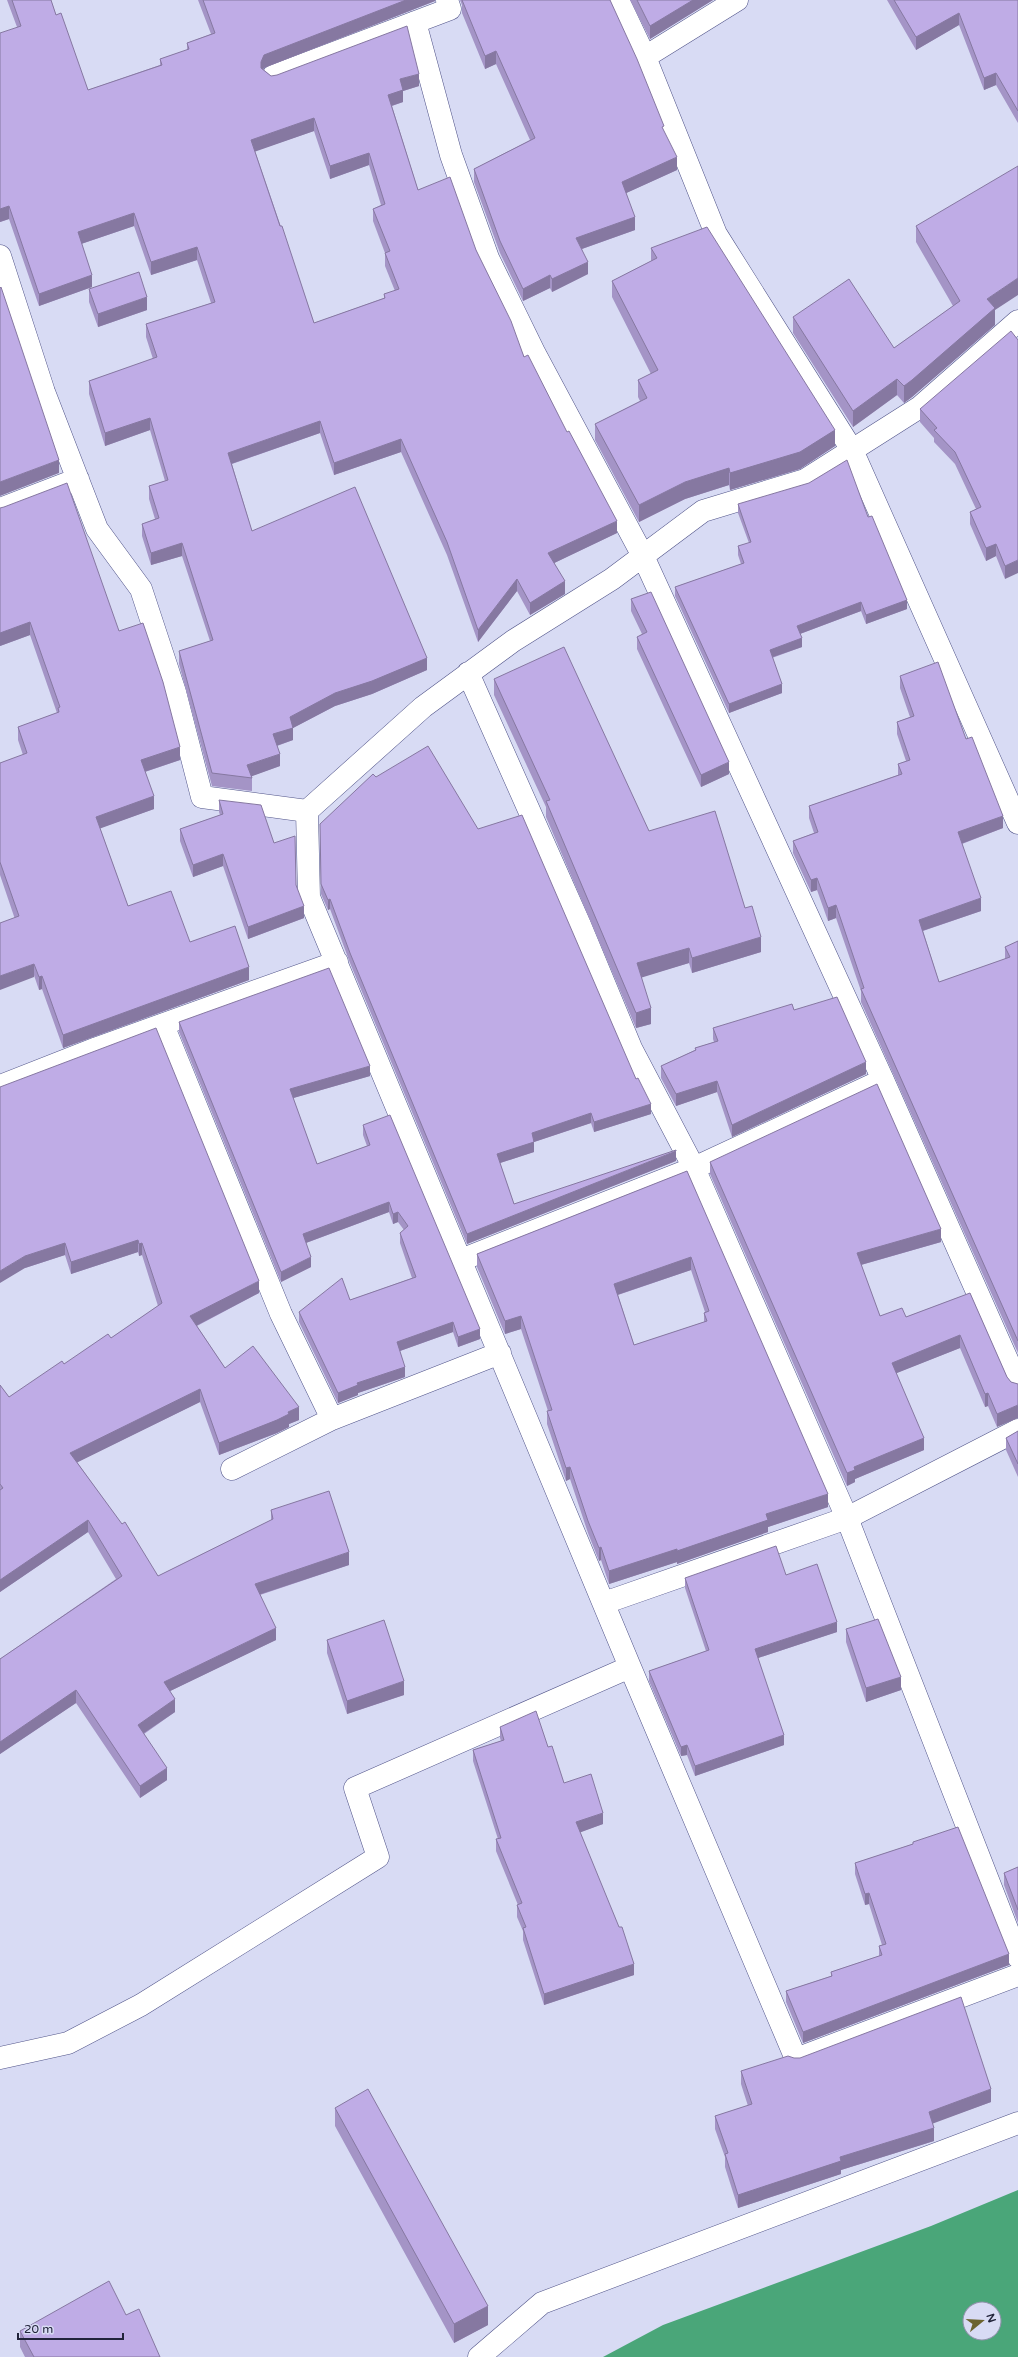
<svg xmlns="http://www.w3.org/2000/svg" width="1018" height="2357" font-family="'Varela Round',sans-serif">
	<rect width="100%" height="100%" fill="#d8dbf4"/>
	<path fill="#4aa679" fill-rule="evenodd" d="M1018,2190V2357H603L663,2325L931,2226ZM970,2309H994V2333H970Z"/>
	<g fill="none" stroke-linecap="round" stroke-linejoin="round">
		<g stroke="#515489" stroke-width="23">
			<path id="minor" d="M618,0L645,57L716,234L852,450L1018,823
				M415,22L451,155L488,258L535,354L643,556L883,1080L1018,1384
				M645,57L737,0
				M273,76L450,9L447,0
				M0,256L44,392L97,529L141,589L175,692L202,797L307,811
				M1018,321L920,407L805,480L703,511L612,579L513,641L423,707L307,811L309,897L630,1667L796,2059L1018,1975
				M0,509L78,479
				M468,673L580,925L631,1048L694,1168L847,1518L1018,1957
				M163,1025L281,1314L332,1419
				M0,1086L97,1048L337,962
				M461,1260L694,1168L883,1080
				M232,1469L332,1419L500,1353
				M604,1603L847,1518L1018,1430
				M0,2058L68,2043L141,2005L378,1857L355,1788L630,1667
				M479,2357L542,2303L1018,2123"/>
		</g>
		<use href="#minor" stroke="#fff" stroke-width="22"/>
	</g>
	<path fill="#a494c6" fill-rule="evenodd" d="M7,0H51L56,15L88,90L160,65V59L187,50V43L211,34L198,0H435V1L264,68L263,69L271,76L419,86L403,91V102L392,106L418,190L476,250L524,357L617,533L554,563L565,594L530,615L517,591L478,642L447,555L401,452L334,475L320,433L232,464L252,531L427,670L372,694L335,706L293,728V740L277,746L280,766L251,776L252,778V791L212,786L179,664V651L210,641L182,556L151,565L142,536V524L155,519L149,499V486L165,481L150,430L105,446L89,394V381L153,359L146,337V324L211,303L197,260L151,275L134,226L81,244L92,287L39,306L9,219L0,222L17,27ZM314,131L330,179L369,165L381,205L373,209V221L385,253V266L395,291L384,294V298L314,323L255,151Z
		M460,0H610L664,132L677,170L626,193L635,230L582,249L588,274L552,292L550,288L523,301L500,253L474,182V169L530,140L496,64L485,69L462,13V5Z
		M630,0H713L650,39Z
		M887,0H1018V123L996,85L984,90L959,25L916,50Z
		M916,226L995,310V325L912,397L904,403L897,395L853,427L793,333V317L894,348L953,306L916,242Z
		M651,248L835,446L800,469L730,490L729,485L685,499L639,522L595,440V424L640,401L638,397V380L651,374L612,297V281L651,261Z
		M89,289L147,310L98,327L89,302Z
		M1018,340L1005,579L996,556L986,561L970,524V512L976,509L955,464L934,442V438L920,422V409Z
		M738,504L868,517L907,609L866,624L861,611L800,634L802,647L772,658L782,693L729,713L675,596V587L741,564L738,555V546L749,543L738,513Z
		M0,508L119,631L180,760L145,772L154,809L100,828L128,906L190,942L249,980L63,1048L42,989L39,990L0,875V763L23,755L18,740V727L57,713L30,635L0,646Z
		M631,599L729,774L701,787L637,649V637L642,634L631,611Z
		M900,676L966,739L1003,828L962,844L981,911L923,931L939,982L1005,959V947L1018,941V1353L861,1002V991L836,918L828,921L817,890L811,892L793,853V841L814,833L809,818V806L898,775V764L906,761L897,734V722L910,717L900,688Z
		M494,679L649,831L745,908L761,952L692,973L689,963L641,977L651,1024L636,1028L546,817V807L494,695Z
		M376,777L478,829L636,1079L651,1114L594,1132L591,1123L534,1142V1152L500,1163L514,1204L676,1161L467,1244L350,963L330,909L328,910L321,894L320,824Z
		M219,800L274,843L296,885L304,918L248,939L223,866L193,877L180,841V829L220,815L219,812Z
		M794,1010L866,1074L732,1137L717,1092L676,1106L661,1078V1066L695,1050V1048L714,1042L713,1039V1028Z
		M179,1022L370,1076L293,1098L317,1164L367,1146L363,1135V1125L480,1339L458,1347L453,1332L400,1351L405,1377L358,1393V1395L338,1403L299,1322V1312L350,1300L412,1278L400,1243V1233L404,1230L398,1222L393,1224L389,1212L306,1243L311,1267L281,1282L179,1032Z
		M0,1087L259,1293L197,1326L225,1368L299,1420L289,1424V1427L277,1433L219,1455L200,1402L77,1462L158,1576L271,1520V1510L349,1565L260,1595L276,1640L170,1691L175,1712L144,1734L167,1780L140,1798L76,1703L0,1754V1659L116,1579L88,1532L0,1592V1385L9,1397L64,1364L111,1338L158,1306L142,1255L139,1256L138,1252L71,1274L65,1255L25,1268Z
		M710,1162L941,1242L861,1265L880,1316L906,1317L970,1293L1007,1377L1011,1382L1017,1384L997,1427L988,1406L985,1407L960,1348L896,1373L924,1450L855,1479V1482L847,1486L710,1174Z
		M687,1171L828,1507L768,1527V1532L677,1564V1562L609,1584L601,1560L599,1561L588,1533L570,1479L566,1481L547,1424V1411H548L521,1329L505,1334L477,1267V1254ZM691,1270L705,1312L704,1313V1322L634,1345L618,1295Z
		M1018,1431V1477L1006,1450V1438Z
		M786,1575L837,1632L758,1658L784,1745L695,1776L687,1755L681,1756L649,1681V1671L706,1651L685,1588V1578Z
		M846,1629L901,1690L866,1702L846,1642Z
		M327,1640L404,1695L347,1714L327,1653Z
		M500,1727L548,1747L564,1783L603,1824L580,1832L634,1975L544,2005L523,1940V1931L517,1917V1905H518L496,1851V1839H498L473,1761V1750L501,1741L500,1738Z
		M913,1842L1009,1965L803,2043L786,2002V1991L831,1976V1972L879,1956V1946L882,1945L869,1904L865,1905L855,1874V1863L913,1844Z
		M1018,1867V1923L1004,1885V1873Z
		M794,2058L991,2102L932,2123L934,2141L841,2170V2174L738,2208L725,2167V2157L715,2129V2116L748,2106L741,2084V2071Z
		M335,2108L488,2325L454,2343L335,2126Z
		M126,2315L160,2357H25L20,2347V2331Z"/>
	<path fill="#8678a1" d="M406,0H435V1L264,68L261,74V62L264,55Z
		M693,0H713L650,39V26Z
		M959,13V25L916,50V37Z
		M496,51V64L485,69V56Z
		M996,73V85L984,90V78Z
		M419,74V86L403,91V102L388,107V95L400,79Z
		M314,118V131L251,153V140Z
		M369,153V165L330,179V166Z
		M677,157V170L622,195V182Z
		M9,206V219L0,222V209Z
		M134,213V226L78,245V232Z
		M635,217V230L576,251V238Z
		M197,247V260L151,275V262Z
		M588,262V274L552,292V279Z
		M92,275V287L39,306V294Z
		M550,275V288L523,301V289Z
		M1018,278V295L995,310V325L912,397L904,403V386L987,299Z
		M147,297V310L98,327V314Z
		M897,379V395L853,427V411Z
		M150,418V430L105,446V433Z
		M320,421V433L228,465V453Z
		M835,430V446L800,469L730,490V473Z
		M401,439V452L334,475V463Z
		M59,460V473L0,496V482Z
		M729,468V485L685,499L639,522V505L685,482Z
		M617,521V533L548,566V553Z
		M182,543V556L151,565V553Z
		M996,544V556L986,561V548Z
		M1018,560V573L1005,579V566Z
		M517,579V591L478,642V630Z
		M565,581V594L530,615V603Z
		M907,600V609L866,624V615Z
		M861,602V611L797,635V626Z
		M30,622V635L0,646V633Z
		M802,638V647L770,658V650Z
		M427,658V670L372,694L335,706L293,728V740L273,747V734L290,717L335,693Z
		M782,684V693L729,713V704Z
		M180,747V760L141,773V760Z
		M280,754V766L247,778V765Z
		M729,762V774L701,787V775Z
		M154,796V809L96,830V817Z
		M1003,816V828L958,845V832Z
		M223,854V866L193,877V865Z
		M817,878V890L811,892V880Z
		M981,898V911L919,932V920Z
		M330,899V909L328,910V900Z
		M836,905V918L828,921V908Z
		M304,906V918L248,939V927Z
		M761,937V952L692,973V958Z
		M689,948V963L637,979V963Z
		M34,964V977L0,990V976Z
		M249,967V980L63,1048V1035Z
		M42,976V989L39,990V977Z
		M651,1008V1024L636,1028V1013Z
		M866,1062V1074L732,1137V1125Z
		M370,1066V1076L290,1099V1089Z
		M717,1081V1092L676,1106V1094Z
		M651,1104V1114L594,1132V1122Z
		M591,1113V1123L534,1142V1152L497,1164V1154L532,1133Z
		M676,1151V1161L467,1244V1234Z
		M389,1202V1212L303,1244V1234Z
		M398,1212V1222L393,1224V1214Z
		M941,1229V1242L857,1266V1253Z
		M138,1240V1252L71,1274V1262Z
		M65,1243V1255L25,1268L0,1283V1271L25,1256Z
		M142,1243V1255L139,1256V1244Z
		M311,1257V1267L281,1282V1272Z
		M691,1257V1270L614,1296V1284Z
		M259,1281V1293L190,1329V1316Z
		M521,1316V1329L505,1334V1321Z
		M453,1322V1332L397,1352V1342Z
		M480,1329V1339L458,1347V1337Z
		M960,1335V1348L892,1375V1363Z
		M405,1367V1377L358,1393V1395L338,1403V1393L357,1383Z
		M200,1389V1402L70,1466V1453Z
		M988,1393V1406L985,1407V1394Z
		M1018,1405V1418L997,1427V1414Z
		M299,1407V1420L289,1424V1427L277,1433L219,1455V1443L288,1412Z
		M924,1438V1450L855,1479V1482L847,1486V1473L854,1467Z
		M570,1467V1479L566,1481V1468Z
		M828,1494V1507L768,1527V1532L677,1564V1551L766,1514Z
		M88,1520V1532L0,1592V1580Z
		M601,1547V1560L599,1561V1548Z
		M677,1549V1562L609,1584V1571Z
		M349,1552V1565L255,1596V1584Z
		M837,1622V1632L755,1659V1649Z
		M276,1628V1640L164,1694V1682Z
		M901,1677V1690L866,1702V1688Z
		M404,1681V1695L347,1714V1701Z
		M76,1690V1703L0,1754V1742Z
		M175,1699V1712L138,1737V1725Z
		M784,1735V1745L695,1776V1766Z
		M687,1745V1755L681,1756V1747Z
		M167,1768V1780L140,1798V1786Z
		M603,1813V1824L576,1834V1822Z
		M869,1893V1904L865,1905V1894Z
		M1009,1954V1965L803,2043V2032Z
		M634,1964V1975L544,2005V1994Z
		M991,2089V2102L929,2125V2112Z
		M934,2128V2141L841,2170V2174L738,2208V2195L840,2157Z
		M488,2306V2325L454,2343V2324Z"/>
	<path fill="#bface6" stroke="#8678a1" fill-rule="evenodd" d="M12,0H51L56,15L61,13L88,90L162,65L160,59L189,49L187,43L215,33L203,0H406L264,55L261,62V68L271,76L277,75L407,26L419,74L400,79L403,90L388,95L418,190L450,177L476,250L511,321L524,357L528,355L567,432L569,431L617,521L548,553L565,581L530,603L517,579L478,630L447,542L401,439L334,463L320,421L228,453L252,531L355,487L427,658L372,681L335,693L290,717L293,728L273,734L280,754L247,765L252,778L212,773L179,651L213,640L182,543L151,553L142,524L159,518L149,486L168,480L150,418L105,433L89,381L157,357L146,324L215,302L197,247L151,262L134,213L78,232L92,275L39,294L9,206L0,209V33L21,26ZM314,118L330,166L369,153L385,204L373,209L390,251L385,253L399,289L384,294L385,298L314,323L282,226H280L251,140Z
		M462,0H610L637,59L664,126L662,127L677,157L622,182L635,217L576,238L588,262L552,279L550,275L523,289L500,241L474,169L535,138L496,51L485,56Z
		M637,0H693L650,26Z
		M894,0H1018V111L996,73L984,78L959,13L916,37Z
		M1018,166V278L987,299L995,308L912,380L904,386L897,379L853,411L793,317L849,279L894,348L960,301L916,226Z
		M707,227L835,430L800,452L730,473L729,468L685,482L639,505L595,424L647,398L638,380L658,370L612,281L657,258L651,248Z
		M139,272L147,297L98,314L89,289Z
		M1,287L59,460L0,482V288Z
		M1011,331L1018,340V560L1005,566L996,544L986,548L970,512L981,507L955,452L934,430L937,428L920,409Z
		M847,460L868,517L872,516L907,600L866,615L861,602L797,626L802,638L770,650L782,684L729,704L675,587L744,563L738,546L751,542L738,504L809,483Z
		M67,483L119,631L143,623L163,682L180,747L141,760L154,796L96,817L128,906L171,891L190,942L235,926L249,967L63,1035L42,976L39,977L34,964L0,976V923L19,916L0,862V763L27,753L18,727L59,712L58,708L60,707L30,622L0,633V508L4,507Z
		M651,592L729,762L701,775L637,637L647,632L631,599Z
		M564,647L649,831L715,811L745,908L752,906L761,937L692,958L689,948L637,963L651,1008L636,1013L546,801L550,800L494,679Z
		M938,662L966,739L972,737L1003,816L958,832L981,898L919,920L939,982L1010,957L1005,947L1018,941V1341L861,989L864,988L836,905L828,908L817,878L811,880L793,841L818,832L809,806L902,774L898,764L910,760L897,722L914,716L900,676Z
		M428,746L478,829L522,815L636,1079L638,1078L651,1104L594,1122L591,1113L532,1133L534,1142L497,1154L514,1204L676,1150V1151L467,1234L350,953L330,899L328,900L321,884L320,824L373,774L376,777Z
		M219,800L261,805L274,843L295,836L296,885L304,906L248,927L223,854L193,865L180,829L223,814Z
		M329,968L370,1066L290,1089L317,1164L370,1145L363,1125L390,1115L480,1329L458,1337L453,1322L397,1342L405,1367L357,1383L358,1385L338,1393L299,1312L342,1278L350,1300L416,1277L400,1233L408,1226L398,1212L393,1214L389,1202L303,1234L311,1257L281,1272L179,1022Z
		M837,997L866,1062L732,1125L717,1081L676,1094L661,1066L696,1050L695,1048L718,1041L713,1028L792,1004L794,1010Z
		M156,1028L259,1281L190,1316L225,1368L253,1346L299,1407L288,1412L289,1414L277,1420L219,1443L200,1389L70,1453L122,1524L125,1522L158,1576L273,1519L271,1510L329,1491L349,1552L255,1584L276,1628L164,1682L175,1699L138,1725L167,1768L140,1786L76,1690L0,1742V1659L122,1576L88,1520L0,1580V1490L3,1488L0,1484V1385L9,1397L62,1361L64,1364L108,1334L111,1338L162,1303L142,1243L139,1244L138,1240L71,1262L65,1243L25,1256L0,1271V1087Z
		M877,1084L941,1229L857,1253L880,1316L902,1308L906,1317L970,1293L1007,1377L1011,1382L1018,1384V1405L997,1414L988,1393L985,1394L960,1335L892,1363L924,1438L854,1467L855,1470L847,1473L710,1162Z
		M687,1171L828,1494L766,1514L768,1520L677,1551V1549L609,1571L601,1547L599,1548L588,1521L570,1467L566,1468L547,1411L552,1410L521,1316L505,1321L477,1254ZM691,1257L709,1311L704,1313L707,1321L634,1345L614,1284Z
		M1018,1431V1464L1006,1438Z
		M776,1546L786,1575L817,1564L837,1622L755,1649L784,1735L695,1766L687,1745L681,1747L649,1671L709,1650L685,1578Z
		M878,1619L901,1677L866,1688L846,1629Z
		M384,1620L404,1681L347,1701L327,1640Z
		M536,1711L548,1747L552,1746L564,1783L591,1774L603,1813L576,1822L619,1927H622L634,1964L544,1994L523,1928L526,1927L517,1905L522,1903L496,1839L501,1838L473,1750L504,1740L500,1727Z
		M958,1827L1009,1954L803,2032L786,1991L832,1976L831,1972L882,1955L879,1946L886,1944L869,1893L865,1894L855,1863L913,1844V1842Z
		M1018,1867V1910L1004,1873Z
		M961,1997L991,2089L929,2112L934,2128L840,2157L841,2161L738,2195L725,2154L728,2153L715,2116L752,2104L741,2071L788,2056L794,2058H800Z
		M368,2089L488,2306L454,2324L335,2108Z
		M109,2281L126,2315L139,2309L160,2357H34L20,2331Z"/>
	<g transform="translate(982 2321) rotate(72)"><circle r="19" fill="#d8dbf4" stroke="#8f92aa"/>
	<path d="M0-3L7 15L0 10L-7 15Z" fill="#6c632f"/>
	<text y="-6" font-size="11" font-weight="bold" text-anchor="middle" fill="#22243b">N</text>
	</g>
	<path d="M18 2333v6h105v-6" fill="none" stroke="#22243b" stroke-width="2"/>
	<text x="24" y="2333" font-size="12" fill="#22243b" stroke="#d8dbf4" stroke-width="3" paint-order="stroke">20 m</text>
</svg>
